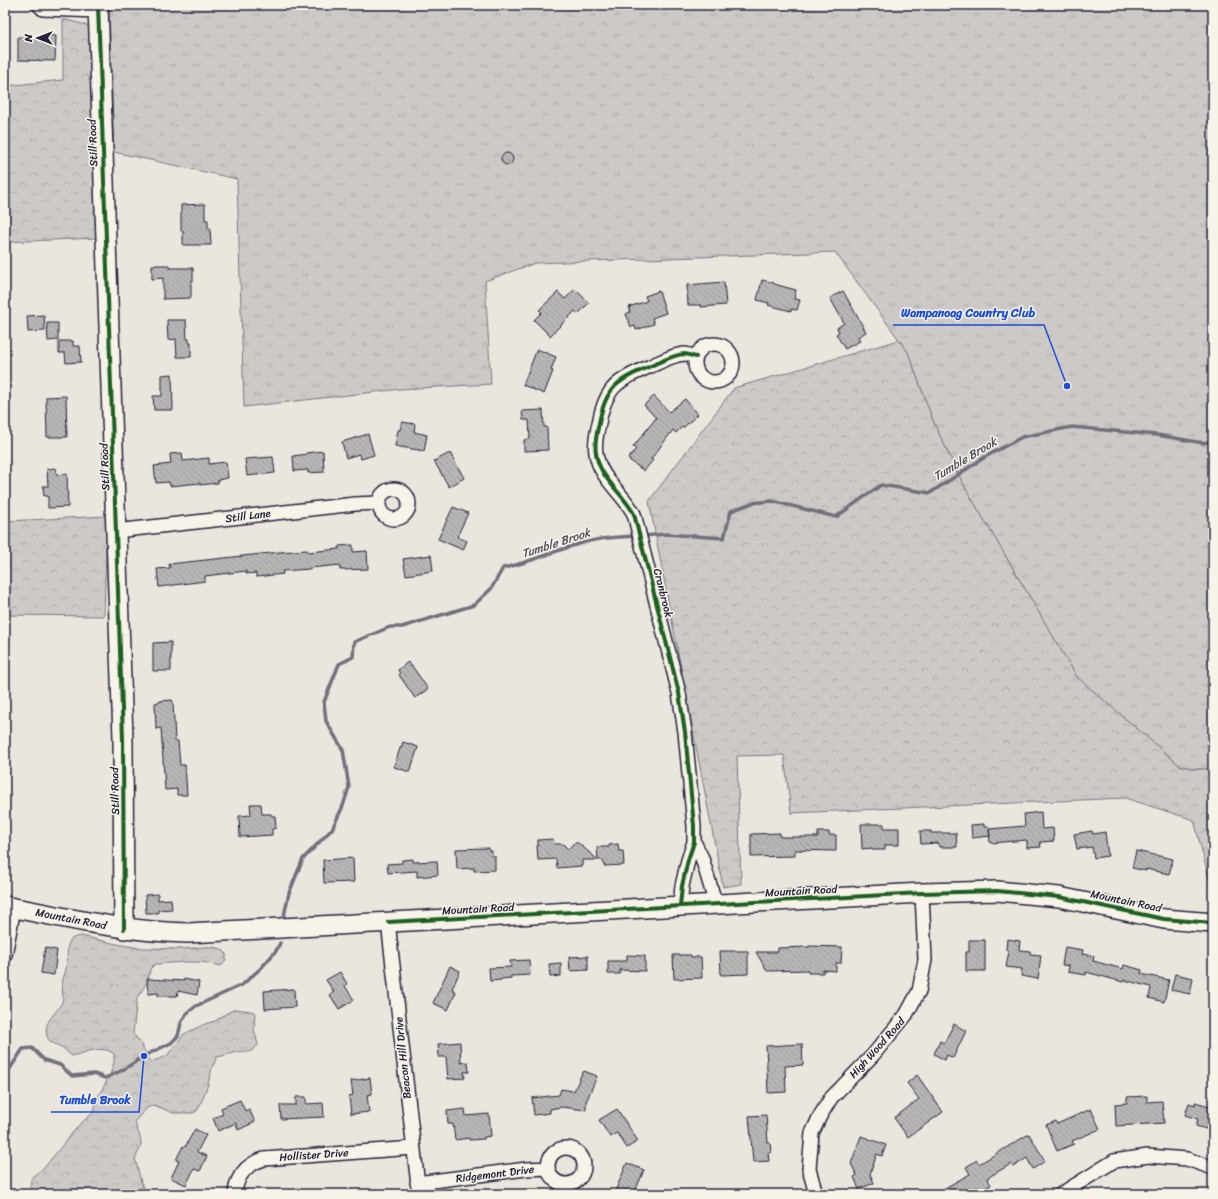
<svg xmlns="http://www.w3.org/2000/svg" width="1218" height="1199" font-family="Sriracha,sans-serif">
	<defs>
		<pattern id="grass-tufts" width="24" height="20" patternUnits="userSpaceOnUse"><rect width="24" height="20" fill="#cdc9c6"/><path d="M3 7l-1-3M5 7V3M7 7l1-3M15 17l-1-3M17 17v-4M19 17l1-3" fill="none" stroke="#b0acab"/></pattern>
		<pattern id="forest-crowns" width="20" height="18" patternUnits="userSpaceOnUse"><rect width="20" height="18" fill="#cdc9c6"/><path d="M2 6a3 3 0 1 1 6 0M12 15a3 3 0 1 1 6 0" fill="none" stroke="#b0acab"/></pattern>
		<pattern id="building-back-hatch" width="6" height="6" patternUnits="userSpaceOnUse"><rect width="6" height="6" fill="#b8b6b5"/><path d="M-1 5l2 2M0 0l6 6M5-1l2 2" fill="none" stroke="#9e9c9d"/></pattern>
	</defs>
	<rect width="100%" height="100%" fill="#eae6de"/>
	<filter id="ink" filterUnits="userSpaceOnUse"><feTurbulence type="fractalNoise" baseFrequency=".025" numOctaves="2"/><feDisplacementMap in="SourceGraphic" scale="8" xChannelSelector="R" yChannelSelector="G"/><feConvolveMatrix kernelMatrix="1 2 1 2 8 2 1 2 1" color-interpolation-filters="sRGB"/></filter>
	<g filter="url(#ink)">
		<path fill="url(#grass-tufts)" stroke="#787680" d="M109,5H1213V765L1209,769H1194L1179,765L1077,677L963,484L933,421L908,352L835,252L535,263L485,281L491,384L401,389L244,407L237,179L114,152Z"/>
		<path fill="url(#forest-crowns)" stroke="#787680" d="M63,19L90,26L97,238L5,242V86L63,80Z
			M899,340L908,352L933,421L963,484L1077,677L1179,765L1194,769H1209L1213,765V894L1194,820L1125,798L791,813L784,755L737,756L741,884L723,887L649,501L734,388Z
			M5,481L7,521L107,516L104,616L5,615Z
			M81,936C100,940 125,947 144,948C157,948 169,949 181,949C194,949 210,944 221,949C229,953 227,961 221,966C201,959 177,963 155,964L150,969L148,981L137,998L133,1034L141,1043L148,1059L151,1062L167,1056L184,1034L205,1024L215,1021L227,1013L235,1009L251,1011L255,1013L254,1029L258,1045C248,1056 248,1050 237,1052C231,1053 224,1056 217,1057L212,1068L208,1084L201,1103L197,1111L193,1113H173L154,1105L147,1108L135,1121C136,1129 141,1136 141,1143C141,1148 137,1154 135,1159C138,1167 140,1183 144,1189L168,1194H29L31,1180L33,1176L44,1168L78,1126L94,1112L97,1099L110,1075L114,1063V1054C103,1044 84,1053 72,1056C69,1054 66,1051 63,1048C57,1044 49,1044 47,1036C42,1019 61,1012 63,998C63,993 62,987 62,982C64,975 67,969 67,961C68,954 66,947 70,941C72,937 77,937 81,936Z"/>
		<g fill="none" stroke-linecap="round" stroke-linejoin="round">
			<path stroke="#716f7b" stroke-width="3.5" d="M643,536L666,534L724,538L731,511L752,503L772,501L836,517L881,485L930,493L985,457L1022,437L1072,427L1157,435L1203,443L1213,441
				M284,916L289,893L303,859L332,829L343,806L349,787L343,750L326,721L324,702L339,664L353,657L354,642L390,627H402L474,605L491,589L503,568C529,563 553,551 579,544C598,538 617,537 637,536
				M5,1076L23,1049L32,1048L44,1060L60,1065L72,1076L94,1074L105,1078L123,1070L144,1056L171,1043L178,1036L181,1023L186,1014L196,1006L242,985L261,968L276,951L280,943"/>
		</g>
		<path fill="url(#building-back-hatch)" stroke="#22223b" d="M44,35L56,36L55,61L18,60V37L43,38Z
			M501 159a6 6 0 1 1 12 0a6 6 0 1 1-12 0Z
			M205,204V220H208V228H210L211,245H183V231H181V205Z
			M152,265H169V268H193V281H191V298L163,299V278L152,279Z
			M762,280L774,283V284L796,290L794,299L800,300L797,310L791,309V311L768,305L769,303L757,300Z
			M724,282L726,305L701,307V305H688L687,285Z
			M575,289L589,303L578,314L575,311L550,336L534,320L542,312L539,310L558,292L565,299Z
			M659,291L666,313L652,318L654,324L636,330L635,326L631,327L626,314L630,312L629,307L647,301L645,296Z
			M843,291L866,332L858,337L860,341L845,349L836,334L839,332L837,328L844,323L830,298Z
			M44,315L45,331L28,332L27,316Z
			M167,320H186L187,339H189V343H191V357H177L176,339L168,340Z
			M47,323H58V340L48,341Z
			M59,341H73V346H80L81,362L66,363L65,353H59Z
			M537,349L556,357L551,370L553,371L544,394L523,385Z
			M172,374L173,410H154L153,396H162V375Z
			M66,396L67,437H47L46,397Z
			M654,396L669,412L685,399L698,414L683,428L682,427L676,433L673,430L651,459L653,460L644,471L628,459L636,449L633,447L656,418L644,405Z
			M543,410L544,427H547L548,450L524,451V440L530,439L529,420H523L522,411Z
			M402,422L415,424L414,432L427,435L424,451L395,446L398,430H400Z
			M368,434L374,455L361,459L359,454L346,458L342,442Z
			M323,451L324,472L308,473V470L294,471L293,456L307,454L306,453Z
			M182,453L183,461L209,458V464L226,462L228,478L218,480V483L200,485V483L170,486L169,482L156,483L154,466L171,464L170,454Z
			M450,453L464,478L449,487L434,461Z
			M273,457L275,473L247,476L245,459Z
			M56,468L57,475L67,474L68,507L48,508V496H44L43,486H48L47,469Z
			M453,507L468,513L457,537L467,541L463,550L438,539Z
			M353,545V552L367,551L368,569L340,570V565L310,568L309,569L282,571L283,574L256,577V573L246,574V571L205,576V581L159,587L157,569L170,568L169,564L280,552L307,550L309,552L339,549V546Z
			M431,555L433,571L406,575L403,559Z
			M171,642V671H153V643Z
			M408,662L411,667L412,666L428,689L415,698L399,675L400,674L398,670Z
			M172,700L173,702L175,741H178L180,765H185L187,795H177V789L165,790L161,728L156,729L155,703L160,702V701Z
			M403,742L418,747L410,772L394,767L400,748H401Z
			M250,804H261L262,814H271L272,816H275L276,828L272,829V835L240,837L239,816L251,815Z
			M1041,812L1042,829L1053,828L1054,841L1040,842L1041,847L1027,848V840L990,843L989,829L1025,826L1024,814Z
			M861,824H884V828H899V845H885V850H872V848L862,849Z
			M984,824V827H989L990,836L972,838L971,825Z
			M920,831H931V833H956L957,847H939V843L921,844Z
			M1092,831L1093,834L1105,832L1108,856L1094,858L1092,847L1077,849L1074,834Z
			M818,832H829V835H836V851L795,850V856L751,857V834L780,833V837H818Z
			M553,839L554,844H563L568,849L574,843H578L598,860H582V866L557,868L556,859L538,860L537,846H538V840Z
			M618,844L619,851H623L624,865L604,866L603,860H598L597,847H609V845Z
			M489,848V851H492V856H495V870L474,871V868L457,869L456,849Z
			M1136,851L1173,859L1169,874L1146,869V871L1132,868Z
			M353,858L354,882L324,883L323,860Z
			M413,859V862L437,861L438,875L417,877V871L388,873L387,864L402,863V860Z
			M158,894V900L171,899L172,909L158,910V913H146L145,895Z
			M1007,939L1020,941L1019,950L1030,951V954L1041,955L1038,979L1021,976L1022,969L1006,967L1009,951L1006,950Z
			M969,940H985V971H966V952H969Z
			M809,946L842,947L841,963H836V971L823,970V973H808V970L767,971L756,952H778V948L809,947Z
			M1065,947L1083,950L1082,954L1094,956L1093,961L1123,969L1124,965L1142,970L1141,974L1169,980L1164,1002L1149,998L1151,987L1124,980L1123,982L1086,972V975L1068,972L1069,966L1062,965Z
			M45,948L57,950L54,975L41,973Z
			M720,951H748V974L721,975Z
			M627,955L645,956V971L620,970V974H608V961H627Z
			M673,955H691V957H701L702,978L674,979Z
			M588,956V970L570,971L569,957Z
			M529,960L530,975L511,976V978L501,979V980L490,981L489,968L511,967L510,961Z
			M561,963V976L550,977L549,964Z
			M450,966L460,971L452,989L456,992L448,1010L433,1003Z
			M340,972L347,984L345,986L354,1000L339,1009L330,995L334,992L326,980Z
			M1175,974L1193,978L1190,994L1171,990Z
			M147,979L184,981V979L199,982L197,995L178,991L177,996H158V993L148,994Z
			M294,989L295,1007L265,1009L264,991Z
			M954,1024L966,1031L953,1058L947,1055L945,1060L934,1054L940,1041L944,1043Z
			M460,1042L461,1063L468,1062L469,1072H464L465,1078L448,1079L446,1057H439L438,1044Z
			M802,1044L803,1065L785,1066L786,1092L768,1093L766,1046Z
			M584,1071L597,1076L586,1102V1110L561,1107L550,1109V1113L534,1115L532,1098L559,1095L561,1089L574,1091L582,1073H583Z
			M917,1075L943,1112L908,1137L894,1118L919,1099L907,1083Z
			M370,1078L372,1094L367,1095L369,1112L351,1114L349,1096L353,1095L351,1081Z
			M1147,1096V1102L1162,1101L1164,1123L1116,1126L1115,1104L1127,1103V1097Z
			M296,1097H306V1104L323,1103L324,1117L281,1119L280,1105H296Z
			M240,1100L245,1111L249,1109L255,1122L238,1130L236,1123L218,1131L213,1118L223,1114L221,1108Z
			M1195,1102L1213,1107V1131L1196,1126L1198,1119L1185,1115L1189,1103L1195,1105Z
			M465,1109L466,1116L489,1114L491,1136L484,1137V1139L469,1140V1138L455,1140L453,1124H448L447,1111Z
			M617,1109L638,1141L627,1148L617,1133L610,1137L599,1120Z
			M1091,1109L1100,1129L1072,1141L1074,1144L1057,1151L1046,1125L1056,1121L1057,1124Z
			M766,1115L768,1143H770L771,1152L768,1153L769,1161L753,1162L749,1116Z
			M195,1129L206,1135L197,1152L207,1156L200,1171L194,1169L186,1185L171,1178L179,1161L176,1160L183,1146L185,1147Z
			M1029,1134L1045,1161L1033,1169L1027,1158L1013,1167L1011,1164L987,1178L991,1185L980,1191L978,1187L966,1194H934L970,1174L966,1167L977,1160L979,1164Z
			M861,1136L886,1145L882,1156L877,1154L870,1174L874,1183L859,1189L854,1177L857,1175L851,1164Z
			M627,1163L644,1170L634,1194H614Z"/>
		<g fill="none" stroke-linecap="round" stroke-linejoin="round">
			<g stroke="#22223b" stroke-width="16">
				<path id="street" d="M39,5L43,9L98,11
					M695 363a19 19 0 1 1 38 0a19 19 0 1 1-38 0Z
					M379 504a15 15 0 1 1 30 0a15 15 0 1 1-30 0Z
					M116,531L355,504L379,503
					M694,842L702,858L716,905
					M680,906L682,886L688,860L694,842V826L685,732L679,693L634,514C623,493 599,478 596,453C594,443 597,433 599,423C606,385 619,380 653,365C662,361 673,355 684,354C688,354 692,356 696,357
					M388,922L419,1194
					M5,955L14,908
					M548 1166a18 18 0 1 1 36 0a18 18 0 1 1-36 0Z
					M417,1183L526,1169L548,1168
					M235,1194C236,1176 247,1164 264,1159L413,1148
					M816,1194L809,1169L812,1133L820,1116L831,1098L873,1055L906,1015L919,991L925,960L922,893
					M1061,1194L1114,1161L1148,1156L1187,1159L1213,1168"/>
			</g>
			<g stroke="#22223b" stroke-width="22">
				<path id="secondary" d="M98,5L123,738L124,929
					M5,906C66,918 126,932 188,933L922,893L997,891L1059,897L1164,919L1213,923"/>
			</g>
			<use href="#street" stroke="#f7f3e8" stroke-width="13"/>
			<use href="#secondary" stroke="#f7f3e8" stroke-width="19"/>
			<g stroke="#f7f3e8" stroke-width="6">
				<path id="cycleway" d="M98,5L123,738L124,929
					M680,906L682,886L688,860L694,842V826L685,732L679,693L634,514C623,493 599,478 596,453C594,443 597,433 599,423C606,385 619,380 653,365C662,361 673,355 684,354C688,354 692,356 696,357
					M388,922L922,893L997,891L1059,897L1164,919L1213,923"/>
			</g>
			<use href="#cycleway" stroke="#1b5e20" stroke-width="4"/>
		</g>
	</g>
	<g text-anchor="middle" dominant-baseline="central" stroke-width="3" stroke-linejoin="round" paint-order="stroke">
		<g font-size="11" fill="#22223b" stroke="#f7f3e8">
			<text transform="translate(93 143) rotate(-92)">Still Road</text>
			<text transform="translate(105 467) rotate(-92)">Still Road</text>
			<text transform="translate(248 516) rotate(-7)">Still Lane</text>
			<text transform="translate(663 593) rotate(76)">Cranbrook</text>
			<text transform="translate(115 791) rotate(-91)">Still Road</text>
			<text transform="translate(801 891) rotate(-3)">Mountain Road</text>
			<text transform="translate(1126 901) rotate(12)">Mountain Road</text>
			<text transform="translate(478 909) rotate(-3)">Mountain Road</text>
			<text transform="translate(71 919) rotate(11)">Mountain Road</text>
			<text transform="translate(877 1048) rotate(-48)">High Wood Road</text>
			<text transform="translate(403 1058) rotate(-96)">Beacon Hill Drive</text>
			<text transform="translate(314 1155) rotate(-4)">Hollister Drive</text>
			<text transform="translate(495 1174) rotate(-7)">Ridgemont Drive</text>
		</g>
		<g font-size="12" font-style="italic" fill="#504f60" stroke="#f7f3e8">
			<text transform="translate(965 459) rotate(-31)">Tumble Brook</text>
			<text transform="translate(556 543) rotate(-18)">Tumble Brook</text>
		</g>
	</g>
	<path fill="none" stroke="#1d4ed8" stroke-width="1.5" d="M1067 386L1044 325H893M144 1056L139 1112H51"/>
	<g fill="#1d4ed8" stroke="#f7f3e8" stroke-width="1.5">
		<circle cx="1067" cy="386" r="4"/>
		<circle cx="144" cy="1056" r="4"/>
	</g>
	<g font-size="12" text-anchor="middle" font-weight="bold" fill="#1d4ed8" stroke="#f7f3e8" stroke-width="3" stroke-linejoin="round" paint-order="stroke">
		<text x="968" y="317">Wampanoag Country Club</text>
		<text x="95" y="1104">Tumble Brook</text>
	</g>
	<rect width="1218" height="1199" fill="none" stroke="#f7f3e8" stroke-width="20"/>
	<rect x="10" y="10" width="1198" height="1179" fill="none" stroke="#22223b" stroke-width="1.5" filter="url(#ink)"/>
	<g transform="translate(38 38) rotate(270)" stroke="#f7f3e8" stroke-width="3" paint-order="stroke">
	<path d="M0-3L7 15L0 10L-7 15Z" fill="#22223b"/>
	<text y="-6" font-size="11" font-weight="bold" text-anchor="middle" fill="#22223b">N</text>
	</g>
</svg>
